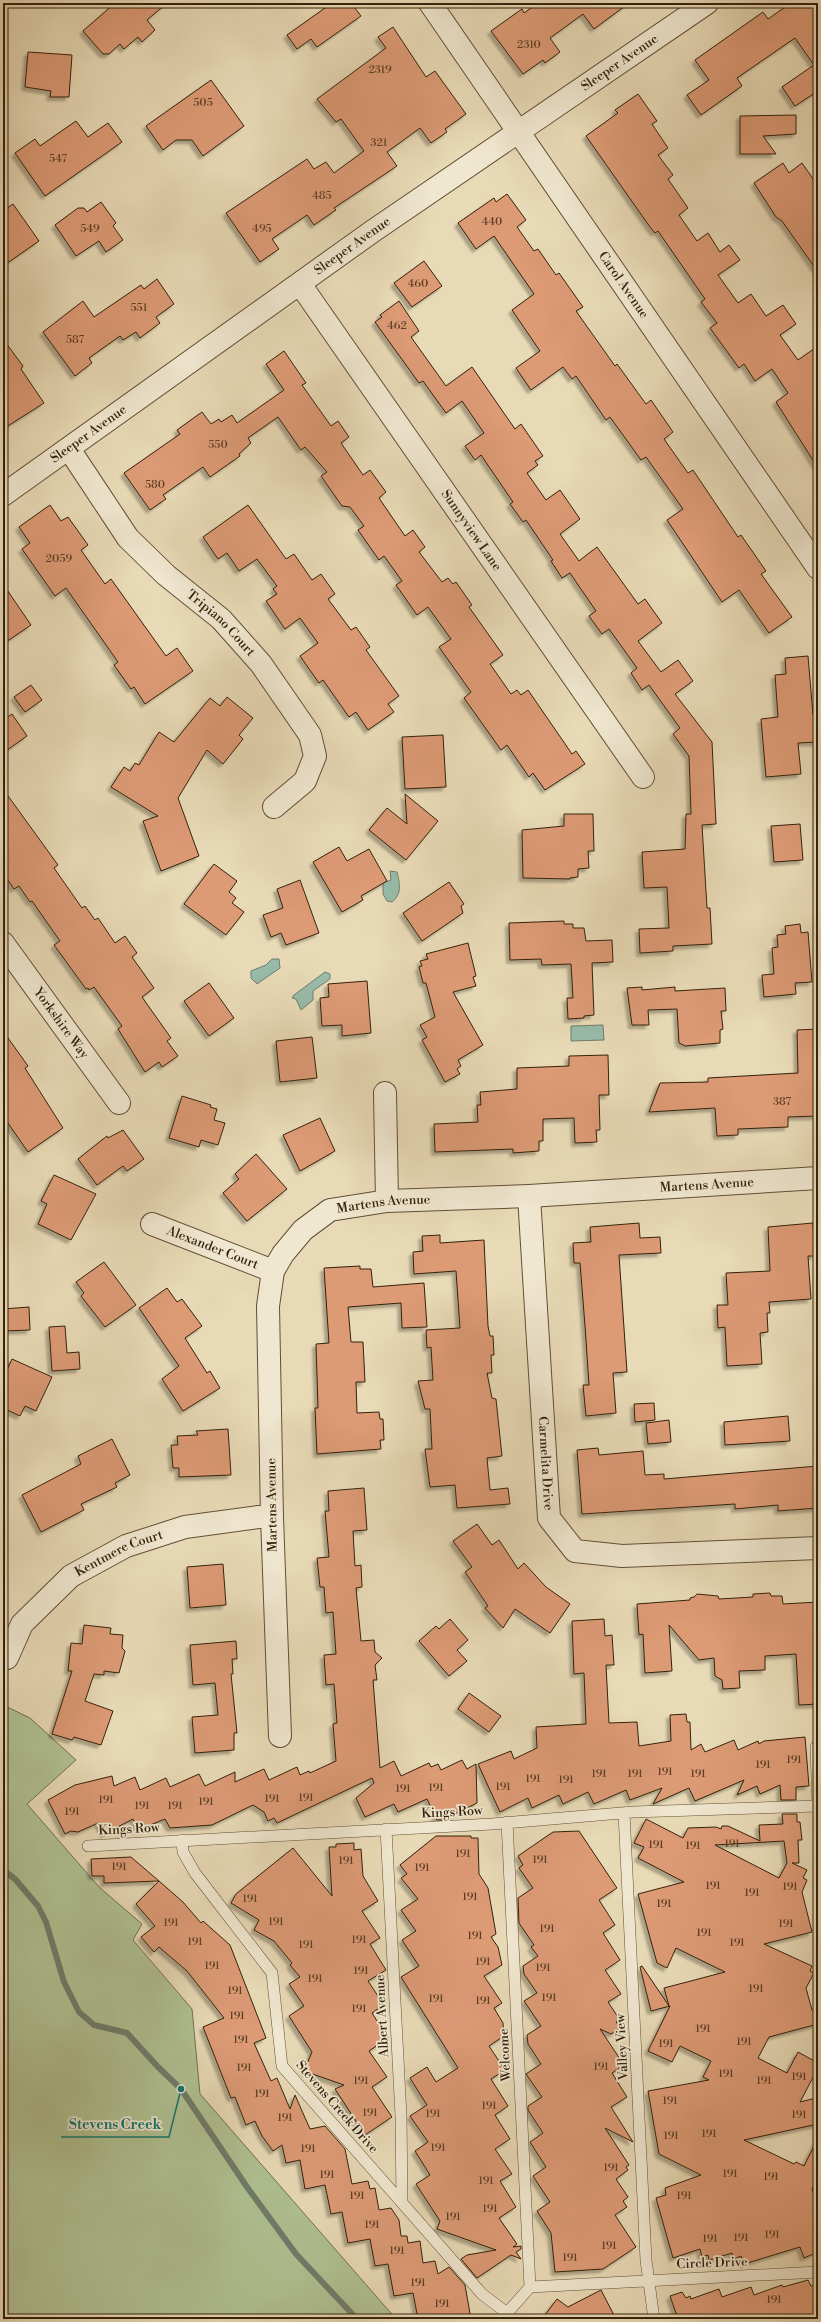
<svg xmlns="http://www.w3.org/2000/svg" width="821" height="2322" font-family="'Libre Bodoni',serif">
	<defs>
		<filter id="shadow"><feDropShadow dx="-3.5" dy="3.5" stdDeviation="1" flood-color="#0004"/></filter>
	</defs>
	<rect width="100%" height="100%" fill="#e8dab6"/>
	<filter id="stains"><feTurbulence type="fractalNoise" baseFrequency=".005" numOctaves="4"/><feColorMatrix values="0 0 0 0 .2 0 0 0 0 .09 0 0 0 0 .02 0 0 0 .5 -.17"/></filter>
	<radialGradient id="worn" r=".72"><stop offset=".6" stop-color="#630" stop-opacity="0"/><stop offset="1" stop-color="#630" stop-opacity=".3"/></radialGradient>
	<path fill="#b0c192" stroke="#72714f" d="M3,1705L30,1718L76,1760L27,1804L99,1887L142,1924L133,1940L192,2009L200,2094L396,2319H3Z"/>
	<path fill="#98bbaa" stroke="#707d6b" d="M390,871L397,872C400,884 402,894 392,902L387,901L383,894V883L391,880Z
		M272,959H279L280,968L257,984L251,978V971L266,965Z
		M325,972L330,974V979L313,991V1000L301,1010L296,999L292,998L294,995Z
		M603,1025L604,1040L571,1041V1026Z"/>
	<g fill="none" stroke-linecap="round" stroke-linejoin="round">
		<path stroke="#707d6b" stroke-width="6" d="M3,1870L15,1879L38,1906L46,1922L64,1982L79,2012L94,2025L127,2033L158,2067L181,2089L247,2187L296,2254L357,2319"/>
	</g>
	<path fill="#dc9a74" stroke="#34210c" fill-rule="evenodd" filter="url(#shadow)" d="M115,3H167L147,20L155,30L142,42L138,37L124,49L120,44L109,54H103L83,31Z
		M332,3H351L361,16L317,47L311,39L297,49L287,35Z
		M538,3H629L594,29L583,14L550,38L560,52L545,63L543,60L523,74L491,31L522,9L524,13Z
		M791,3H818V91L795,106L782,87L814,65L795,38L737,78L742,86L701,115L687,95L709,80L695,60L763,12L768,19Z
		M393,27L426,77L435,71L466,114L445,129L447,132L431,143L420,128L387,152L397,166L334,208L336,210L314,225L307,215L272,239L279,249L260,262L226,213L307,159L314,169L326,162L334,173L364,151L341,119L336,122L317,99L386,48L378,37Z
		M28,52L72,55L69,97H50L51,91L25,87Z
		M211,80L244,126L203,156L192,140H176L163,150L146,126Z
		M638,94L657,121L652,124L668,148L658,155L673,175L668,179L688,208L679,215L697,241L708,233L720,252L729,245L740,260L718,275L738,303L751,294L766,316L783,305L796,324L780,335L798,360L818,346V468L776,402L788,393L772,369L755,381L744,364L739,368L710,328L717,323L701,302L705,299L658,231L655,233L650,227L586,136L618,113L615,110Z
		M796,115V134L763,136L776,154H740V116Z
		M76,121L88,137L108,123L122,142L45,196L15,153L35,139L40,146Z
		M783,163L789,173L802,163L818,186V272L782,221L776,217L754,183Z
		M507,194L526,220L517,227L534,251L538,249L556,275L559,273L583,307L576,311L615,366L617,364L646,404L651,400L673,432L664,439L688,473L693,470L738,537L741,535L766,571L761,574L792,617L769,633L739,590L722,602L667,520L683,509L646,457L641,460L610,417L606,420L576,376L572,379L563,367L531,390L516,368L540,351L512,310L534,294L494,236L476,249L458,223L494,198L496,202Z
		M101,202L116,223L113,226L123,240L106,252L99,241L76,256L55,225L78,208H84L87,212Z
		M13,204L39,241L3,266V211Z
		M424,261L442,286L412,307L394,283Z
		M157,279L174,304L156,317L160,323L140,338L136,332L123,340L120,336L89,358L92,363L75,376L43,332L83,301L94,317L141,285L144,289Z
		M399,301L419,331L411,337L446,386L472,367L515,429L521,424L543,456L535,461L538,465L527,473L546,500L560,490L580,519L560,534L579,561L597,547L638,604L645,599L662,623L638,641L661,672L678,660L693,681L675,694L712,742L716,824L702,825L707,908H710L712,944L673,946V951L640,953L639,929L669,928L667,887L644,888L642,852L685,849L686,814H691L689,756L673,734L680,728L649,685L642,690L631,673L637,668L609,629L602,634L589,616L596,611L570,573L562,578L551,561L553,560L526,520L523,522L510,504L513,502L481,455L475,460L465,446L484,433L462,401L446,413L423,381L419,383L375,322L382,317L380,315Z
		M3,339L23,366L21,369L44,403L3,429Z
		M284,351L306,383L302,385L331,426L338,421L349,437L341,443L363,475L370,470L386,492L379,498L405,536L413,530L425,547L419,552L442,582L448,578L453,584L456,582L472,605L469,607L503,655L490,664L511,694L517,690L521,695L528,690L572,754L576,751L585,764L545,790L533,773L529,777L507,745L501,750L464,698L471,692L439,647L451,639L428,607L417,615L396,585L402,581L384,556L379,560L358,530L364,526L350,507L342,506L321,476L327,472L305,447L301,450L278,417L248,438L251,443L239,454L240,456L210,477L203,467L163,495L166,499L150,510L124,473L180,434L177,430L202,412L211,424L219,419L221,422L232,415L237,423L284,390L266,364Z
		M50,505L61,521L68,517L88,545L81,550L105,584L111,579L166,656L177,648L193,671L145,704L134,687L131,689L114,665L118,662L66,588L55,596L22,549L30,543L19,527Z
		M248,505L286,559L294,554L312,580L321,574L335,594L328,599L351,630L356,627L370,647L366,650L399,696L388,704L394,712L368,730L356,712L349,717L323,680L319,683L300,656L318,643L300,618L285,629L266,601L277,594L273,589L277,586L257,559L239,571L227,553L218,559L203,537Z
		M3,584L31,625L3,644Z
		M808,656L813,715L818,714V742L798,743L801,774L766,777L761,719L778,717L775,675L786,674L785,658Z
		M31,685L42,700L25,712L14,697Z
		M227,697L253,718L239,735L243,739L223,764L207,750L178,798L199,856L161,871L143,821L158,816L111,787L124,767L130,771L135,763L139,765L159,732L174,742L210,698L220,706Z
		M12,714L27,736L3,753V720Z
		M443,735L446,787L405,789L402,737Z
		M3,789L58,865L54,868L82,908L85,906L95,920L98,918L115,943L125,936L137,953L132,957L154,988L142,997L171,1038L167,1041L178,1056L162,1067L159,1062L145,1072L118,1029L122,1026L94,987L89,990L88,988L86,989L54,945L60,941L32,901L30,902L19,886L14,889L3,873Z
		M405,794L438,821L406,860L369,830L387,808L407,824Z
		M564,814H593L594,851H588L589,868L578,869V877L570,878V879L523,878L522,830L564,826Z
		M800,824L803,860L774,862L771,826Z
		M339,847L347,861L369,849L387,881L361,896L363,900L342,912L313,862Z
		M214,864L237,881L229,892L236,898L232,903L244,912L226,935L184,904Z
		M300,880L319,933L286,945L281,933L271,937L263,915L283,908L277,889Z
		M449,882L464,904L461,906L463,913L422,941L403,913Z
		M564,921V924H573V928H584L586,941L612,940L613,962L592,963L594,1015L584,1016V1018L568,1019L567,998H573L571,964L542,965L541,959L510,960L509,923Z
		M800,924L801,933L808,932L812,982L795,983L796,994L764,997L762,975L774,974L772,948L778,947L777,935L786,934L785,926Z
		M468,943L476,976L473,977L476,986L453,992L483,1045L458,1060L461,1066L457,1069L460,1074L445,1082L422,1040L427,1037L420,1025L435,1017L426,983H423L419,967L422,966L420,961L428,959L426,954Z
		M367,981L371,1033L342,1036V1025L322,1026L320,998L329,997L328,984Z
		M209,983L234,1018L209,1036L184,1001Z
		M642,987V990L675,987V991L725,988L726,1011H721L723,1029L720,1030V1043L685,1046L679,1043L677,1009L648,1010L649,1025H632L627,988Z
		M818,1029L817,1116L788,1117V1127L738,1129V1135L717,1136L715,1108L649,1112L660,1083L708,1082V1078L798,1073L797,1030Z
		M3,1031L28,1066L25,1068L63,1128L28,1152L3,1116Z
		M312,1037L317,1078L280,1082L276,1041Z
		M608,1055L609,1095H599L600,1130H596L597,1142L575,1143L574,1118L543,1119V1141H539V1151L513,1153V1149L435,1152L434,1124L478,1122L477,1105H481L480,1092L517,1089V1068L569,1066V1056Z
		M182,1096L211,1105L210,1107L217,1109L214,1120L225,1123L218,1145L201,1140L199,1147L169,1138Z
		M320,1118L335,1151L300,1171L283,1135Z
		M123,1130L144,1159L127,1171L123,1166L97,1185L78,1159L107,1136L108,1138Z
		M256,1154L287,1189L247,1221L223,1193L239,1179L235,1174Z
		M54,1175L96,1194L71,1240L38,1224L47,1204L41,1201Z
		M639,1223L640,1238L660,1237L661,1253L619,1255L627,1372L613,1373L616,1413L586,1416L583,1385H589L585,1326L580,1263H574L573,1243L591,1242L590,1227Z
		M813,1223L815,1256H808L811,1299L769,1302L770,1313H767L768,1332L760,1333L762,1364L727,1366L725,1327L718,1328L717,1305H728L726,1273L770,1271L768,1227Z
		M440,1235V1243L484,1240L488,1326L490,1336H493L494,1355H491L492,1373H487L492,1398L496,1399L502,1456L487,1458L490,1490L508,1488L510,1504L457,1508L455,1485L430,1487L425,1449H432L430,1409H425L418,1381L433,1380L431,1347L427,1348L426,1330L460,1328L456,1271L414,1274L413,1252L423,1251L422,1236Z
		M104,1262L136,1305L105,1327L81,1296L84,1293L76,1282Z
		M360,1266V1269H371L373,1287L424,1283L427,1327L402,1328L401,1303L348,1307L351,1342H363L365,1382H356L357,1413L379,1412L380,1419H383L384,1440H380L381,1449L317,1454L315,1408H318L316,1344L329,1343L324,1268Z
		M167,1288L177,1302L182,1299L202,1326L185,1338L207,1373L210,1371L220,1388L183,1411L162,1379L179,1366L139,1308Z
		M29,1307L30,1330L3,1331V1309Z
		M65,1326L67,1353L79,1352L80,1369L52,1371L49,1327Z
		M12,1359L52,1377L36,1411L25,1406L20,1416L3,1408V1402L8,1391L3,1389V1379Z
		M654,1403L655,1420L635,1422L634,1404Z
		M788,1416L790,1441L725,1445L724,1422Z
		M669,1420L671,1442L648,1444L646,1423Z
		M228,1429L231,1475L179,1477V1468H173L171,1445H178L177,1436L198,1435L196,1431Z
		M112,1439L130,1475L115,1483L117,1487L81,1504L84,1510L41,1532L22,1495L81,1464L78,1456Z
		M598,1448L599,1455L643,1451L645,1475L664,1474V1479L818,1466V1508L778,1511V1505L735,1509V1504L582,1514L577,1450Z
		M364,1488L367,1530L353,1531L355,1566L361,1565L362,1587L356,1588L361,1641L374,1640L375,1652L382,1658L375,1665L377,1680H373L380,1768L394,1761L401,1776L429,1763L431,1767L438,1764L441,1770L462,1760L467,1769L476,1764L477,1803L443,1820H437L427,1799L398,1812L394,1804L365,1817L356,1798L374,1783L372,1778L277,1823L274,1818L268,1821L264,1812L253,1805L212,1825L170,1828L165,1819L138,1830L133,1819L104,1834L98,1823L78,1832L71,1831L65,1834L48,1800L75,1785L112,1776L114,1786L135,1777L140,1790L166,1778L170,1787L199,1774L205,1786L235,1772V1782L264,1769L269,1780L297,1767L300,1775L309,1771L310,1773L336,1761L333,1724L337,1723L334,1684L326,1685L324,1655L336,1654L333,1612L326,1613L324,1587H320L317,1558L329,1557L325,1511H329L328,1491Z
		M477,1524L492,1545L499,1540L518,1569L524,1563L546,1587L570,1604L550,1633L515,1609L503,1628L485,1608L488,1606L465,1572L472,1567L453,1541Z
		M223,1564L226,1605L190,1608L187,1567Z
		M770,1593L771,1596H782L783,1604L818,1602V1650H816L818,1704L799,1705L796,1654L765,1656V1670L739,1671L740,1688L723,1689L722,1680L715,1676L714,1658L699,1660L669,1625L672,1671L645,1673L643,1634L639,1635L637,1604L690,1600V1598L694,1597L697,1594L718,1596L719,1599L753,1597V1594Z
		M450,1619L468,1640L457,1650L467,1661L449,1676L419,1641L436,1626L439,1629Z
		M604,1619L605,1636L612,1635L614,1665H606L609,1723L637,1722L639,1746L671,1741L670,1715L686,1714L687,1722H690L691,1750L701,1744L705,1752L734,1740L738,1750L758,1741L759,1744L764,1741L805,1737L809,1786L796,1787V1800H781L780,1785L760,1794L757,1786L737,1795L744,1780L695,1801L689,1788L653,1804L662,1788L630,1800L626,1790L594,1804L588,1792L563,1804L559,1795L532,1808L528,1798L500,1812L478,1764L511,1751L514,1759L537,1748L536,1727L586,1724L584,1673L574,1674L572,1621Z
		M84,1625L111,1628L110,1634L123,1635L122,1648L125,1651L119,1673L104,1671V1675L94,1674L85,1701L113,1711L101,1745L74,1737L72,1740L52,1734L72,1671H68L71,1643L82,1644Z
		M236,1641L237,1659H232L233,1674H231L237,1733H234V1750L195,1753L192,1717L218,1715L215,1683L193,1685L190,1645Z
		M469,1693L501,1716L489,1732L458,1709Z
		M782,1814H797V1822H800L802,1840H798L799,1863H792L807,1870L803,1878L807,1880L802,1892L812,1932L764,1944L812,1966L810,1971L814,1973L806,1988L812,2010L815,2009L818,2024L769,2037L758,2058L787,2073L798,2052L818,2063V2068L800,2102L816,2098L818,2124L744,2140L794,2164L796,2162L804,2166L818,2138V2176L812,2189L818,2206V2252L804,2258L800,2247L744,2264L741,2256L734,2259L732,2253L709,2260L708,2255L702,2257L700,2249L673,2258L656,2198L666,2195L665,2188L701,2175L659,2154L648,2091L709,2080L703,2077L711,2061L680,2046L672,2062L648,2051L670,2006L651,2011L640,1967L642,1966L669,2006L664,1988L725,1972L676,1948L667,1968L657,1963L638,1894L684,1882L638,1858L644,1847L634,1843L646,1819L683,1838L688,1828L716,1827L721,1829L722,1826H728L760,1841L759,1825L783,1824ZM784,1841L787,1863L779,1878L715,1845Z
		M579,1831L617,1888L599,1900L615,1925L603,1933L620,1960L605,1970L621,1994L608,2002L620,2020L616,2022L620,2028L611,2034L600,2029L624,2065L612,2073L627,2097L611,2107L633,2142L605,2128L629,2165L626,2167L628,2170L616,2179L628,2197L623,2201L627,2207L615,2215L636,2247L603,2269L555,2272L551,2233L537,2211L550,2202L533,2176L546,2167L530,2142L543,2133L528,2110V2106L542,2097L526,2074L541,2064L528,2044L527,2035L541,2026L524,2001L537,1993L524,1974L523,1966L538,1956L531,1947L534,1945L519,1923L518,1898L533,1888L519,1868L523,1865L518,1856L553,1832Z
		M436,1836H471V1838H478L479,1874L488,1888L496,1934L491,1937L498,1947L502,1965L484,1976L502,2003L494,2008L503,2023L504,2036L489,2046L505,2070L491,2079L508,2106L495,2115L510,2139L495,2149L512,2174L500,2181L516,2207L499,2218L517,2244L513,2247L521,2246V2249L516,2252L521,2259L511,2255L477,2278L461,2259L467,2255L496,2250L437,2229L440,2221L416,2184L430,2175L415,2151L428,2142L410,2116L427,2105L410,2078L427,2067L436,2082L458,2068L401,1977L419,1966L402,1940L416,1931L401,1910L418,1899L401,1878L407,1874L400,1865Z
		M354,1843V1850L361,1849L363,1876L378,1901L362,1911L380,1938L370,1944L386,1970L368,1981L384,2005L372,2013L388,2038L369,2051L387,2077L372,2087L392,2117L365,2135L335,2089L344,2085L304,2071L312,2052L289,2016L304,2006L289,1984L300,1977L290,1965L292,1963L274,1941L254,1930L259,1920L231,1903L236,1894L293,1848L332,1896L329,1847H336V1844Z
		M131,1857L159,1881L104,1883V1876H92L91,1859Z
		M159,1881L183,1902L201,1923L203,1921L230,1945L266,2038L254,2043L271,2081L277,2078L290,2109L295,2095L310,2129L325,2126L345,2149L352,2184L368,2181L370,2189L375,2188L379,2210L391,2208L399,2220L401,2236H407L408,2243L420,2241L423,2263L435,2261L438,2274L449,2267L465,2285L471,2319H418L413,2293L394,2296L388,2264L375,2266L370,2239L348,2243L342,2212L331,2214L325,2185L305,2189L300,2160L286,2163L282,2145L273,2151L262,2136L255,2121L246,2125L235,2097L231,2098L203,2027L224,2018L187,1971L159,1947L154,1952L141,1937L155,1926L136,1904Z
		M808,2280L811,2286L818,2284V2319H678L670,2296L682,2292L686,2298L690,2296L691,2299L719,2289L722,2297L751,2287L754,2295L782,2285L783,2287Z
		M601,2290L616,2319H542L557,2299L568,2307Z"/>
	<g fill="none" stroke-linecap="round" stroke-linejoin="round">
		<g stroke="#614f36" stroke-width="12">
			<path id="lane" d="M816,1747L818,1807
				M624,1813L646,2260L654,2319
				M507,1822L530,2287
				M386,1829L401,2116L402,2202
				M182,1840L183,1852L195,1873L272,1973L282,2066L482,2294L507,2313L510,2319
				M88,1846L492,1824L633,1812L818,1806
				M530,2287L818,2272
				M507,2313L530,2287"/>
		</g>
		<g stroke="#614f36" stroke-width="24">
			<g id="street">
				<path id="s1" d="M430,3L818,568"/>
				<path id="s2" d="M300,284L643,777"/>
				<path id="s3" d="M69,449L128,538L166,575L221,619L261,664L310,735L315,756L305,781L274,807"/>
				<path id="s4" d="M3,495L373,231L707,3"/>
				<path id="s5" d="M3,943L119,1103"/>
				<path d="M385,1093L387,1201"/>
				<path id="s6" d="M529,1196L549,1518L575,1551L622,1556L818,1548"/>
				<path id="s7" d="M152,1224L273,1271"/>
				<path id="s8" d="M7,1658L22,1624L71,1576L126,1546L185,1527L258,1517H272"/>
				<path id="s9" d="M280,1736L272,1517L268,1306L273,1271L283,1254L303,1230L330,1210L387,1201L529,1196L818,1178"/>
			</g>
		</g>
		<use href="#lane" stroke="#f0e7d0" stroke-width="11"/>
		<use href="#street" stroke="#f0e7d0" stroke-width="22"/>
	</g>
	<g text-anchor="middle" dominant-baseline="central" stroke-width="3.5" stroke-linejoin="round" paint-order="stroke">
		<g font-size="11" fill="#5e3f26">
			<text x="529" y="45">2310</text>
			<text x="380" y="70">2319</text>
			<text x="203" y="103">505</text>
			<text x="379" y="143">321</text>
			<text x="58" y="159">547</text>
			<text x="322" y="196">485</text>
			<text x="492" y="222">440</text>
			<text x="90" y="229">549</text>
			<text x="262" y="229">495</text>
			<text x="418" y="284">460</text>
			<text x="139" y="308">551</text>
			<text x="397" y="326">462</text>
			<text x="75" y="340">587</text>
			<text x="218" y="445">550</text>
			<text x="155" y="485">580</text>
			<text x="59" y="559">2059</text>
			<text x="782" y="1102">387</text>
			<text x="794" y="1760">191</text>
			<text x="763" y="1765">191</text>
			<text x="665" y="1772">191</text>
			<text x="599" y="1774">191</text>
			<text x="635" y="1774">191</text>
			<text x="698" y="1774">191</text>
			<text x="533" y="1779">191</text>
			<text x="566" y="1780">191</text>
			<text x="503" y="1787">191</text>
			<text x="436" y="1788">191</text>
			<text x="403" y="1789">191</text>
			<text x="306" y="1798">191</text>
			<text x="272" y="1799">191</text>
			<text x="106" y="1800">191</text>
			<text x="206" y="1802">191</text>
			<text x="142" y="1806">191</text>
			<text x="175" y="1806">191</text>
			<text x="72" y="1812">191</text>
			<text x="732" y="1844">191</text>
			<text x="656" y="1845">191</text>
			<text x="693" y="1846">191</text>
			<text x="463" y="1854">191</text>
			<text x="540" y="1860">191</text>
			<text x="346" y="1861">191</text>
			<text x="119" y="1867">191</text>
			<text x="422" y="1868">191</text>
			<text x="713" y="1886">191</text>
			<text x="790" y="1887">191</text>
			<text x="752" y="1893">191</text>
			<text x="470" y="1897">191</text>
			<text x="250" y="1899">191</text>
			<text x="664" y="1904">191</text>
			<text x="276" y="1922">191</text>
			<text x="171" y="1923">191</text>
			<text x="786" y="1924">191</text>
			<text x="547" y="1929">191</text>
			<text x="704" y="1933">191</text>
			<text x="475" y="1936">191</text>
			<text x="359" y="1940">191</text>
			<text x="195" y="1942">191</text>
			<text x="737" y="1943">191</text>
			<text x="306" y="1945">191</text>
			<text x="483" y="1962">191</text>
			<text x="212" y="1966">191</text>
			<text x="543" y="1968">191</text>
			<text x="361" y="1971">191</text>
			<text x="315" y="1979">191</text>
			<text x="756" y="1989">191</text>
			<text x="235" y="1991">191</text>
			<text x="549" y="1998">191</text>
			<text x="436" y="1999">191</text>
			<text x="483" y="2001">191</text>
			<text x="359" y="2009">191</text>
			<text x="237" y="2016">191</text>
			<text x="703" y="2029">191</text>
			<text x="241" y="2040">191</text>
			<text x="744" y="2042">191</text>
			<text x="666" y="2044">191</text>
			<text x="601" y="2067">191</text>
			<text x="244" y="2068">191</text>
			<text x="726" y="2074">191</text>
			<text x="799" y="2077">191</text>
			<text x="361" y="2081">191</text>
			<text x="764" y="2081">191</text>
			<text x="262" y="2094">191</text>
			<text x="670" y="2101">191</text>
			<text x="489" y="2106">191</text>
			<text x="370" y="2113">191</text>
			<text x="433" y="2114">191</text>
			<text x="799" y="2115">191</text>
			<text x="285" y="2118">191</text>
			<text x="709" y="2134">191</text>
			<text x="671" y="2136">191</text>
			<text x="438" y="2148">191</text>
			<text x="308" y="2149">191</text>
			<text x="611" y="2168">191</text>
			<text x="730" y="2174">191</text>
			<text x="327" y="2175">191</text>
			<text x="771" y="2177">191</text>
			<text x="486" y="2181">191</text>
			<text x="357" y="2196">191</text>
			<text x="684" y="2196">191</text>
			<text x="490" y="2209">191</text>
			<text x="453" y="2217">191</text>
			<text x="372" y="2225">191</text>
			<text x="772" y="2235">191</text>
			<text x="741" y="2238">191</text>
			<text x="710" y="2239">191</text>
			<text x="609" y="2246">191</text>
			<text x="397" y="2251">191</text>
			<text x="570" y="2258">191</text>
			<text x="418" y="2283">191</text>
			<text x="774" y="2300">191</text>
			<text x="442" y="2304">191</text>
		</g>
		<g font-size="13" fill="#34210c" stroke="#f0e7d0">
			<text stroke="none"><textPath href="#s4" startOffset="753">Sleeper Avenue</textPath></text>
			<text stroke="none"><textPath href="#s4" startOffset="429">Sleeper Avenue</textPath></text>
			<text stroke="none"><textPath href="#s1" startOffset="342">Carol Avenue</textPath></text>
			<text stroke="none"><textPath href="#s4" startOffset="105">Sleeper Avenue</textPath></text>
			<text stroke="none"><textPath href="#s2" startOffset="300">Sunnyview Lane</textPath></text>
			<text stroke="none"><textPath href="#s3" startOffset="233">Tripiano Court</textPath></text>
			<text stroke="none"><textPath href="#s5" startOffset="99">Yorkshire Way</textPath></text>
			<text stroke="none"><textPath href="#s9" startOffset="928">Martens Avenue</textPath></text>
			<text stroke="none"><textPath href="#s9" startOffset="604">Martens Avenue</textPath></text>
			<text stroke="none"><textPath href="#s7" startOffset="65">Alexander Court</textPath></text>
			<text stroke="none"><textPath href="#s6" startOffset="268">Carmelita Drive</textPath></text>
			<text transform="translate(272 1505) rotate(-91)">Martens Avenue</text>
			<text stroke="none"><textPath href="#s8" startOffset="159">Kentmere Court</textPath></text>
			<text transform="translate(452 1812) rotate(-3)">Kings Row</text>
			<text transform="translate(129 1829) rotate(-3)">Kings Row</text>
			<text transform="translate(382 2016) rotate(-93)">Albert Avenue</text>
			<text transform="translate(622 2047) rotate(-93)">Valley View</text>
			<text transform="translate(505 2055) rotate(-93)">Welcome</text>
			<text transform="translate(337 2107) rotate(49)">Stevens Creek Drive</text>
			<text transform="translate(712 2263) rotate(-2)">Circle Drive</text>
		</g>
	</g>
	<path fill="none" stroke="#0f766e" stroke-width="1.5" d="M181 2089L169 2137H61"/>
	<circle fill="#0f766e" stroke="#f0e7d0" stroke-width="1.5" cx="181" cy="2089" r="4"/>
	<g font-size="14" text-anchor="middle" font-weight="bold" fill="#0f766e" stroke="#f0e7d0" stroke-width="3.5" stroke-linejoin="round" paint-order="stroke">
		<text x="115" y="2129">Stevens Creek</text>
	</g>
	<rect width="821" height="2322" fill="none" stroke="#e8dab6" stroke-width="16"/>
	<rect x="4" y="4" width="813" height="2314" fill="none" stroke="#34210c" stroke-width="2"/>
	<rect x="8" y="8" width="805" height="2306" fill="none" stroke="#34210c"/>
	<rect width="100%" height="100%" filter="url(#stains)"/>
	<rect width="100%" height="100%" fill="url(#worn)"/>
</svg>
